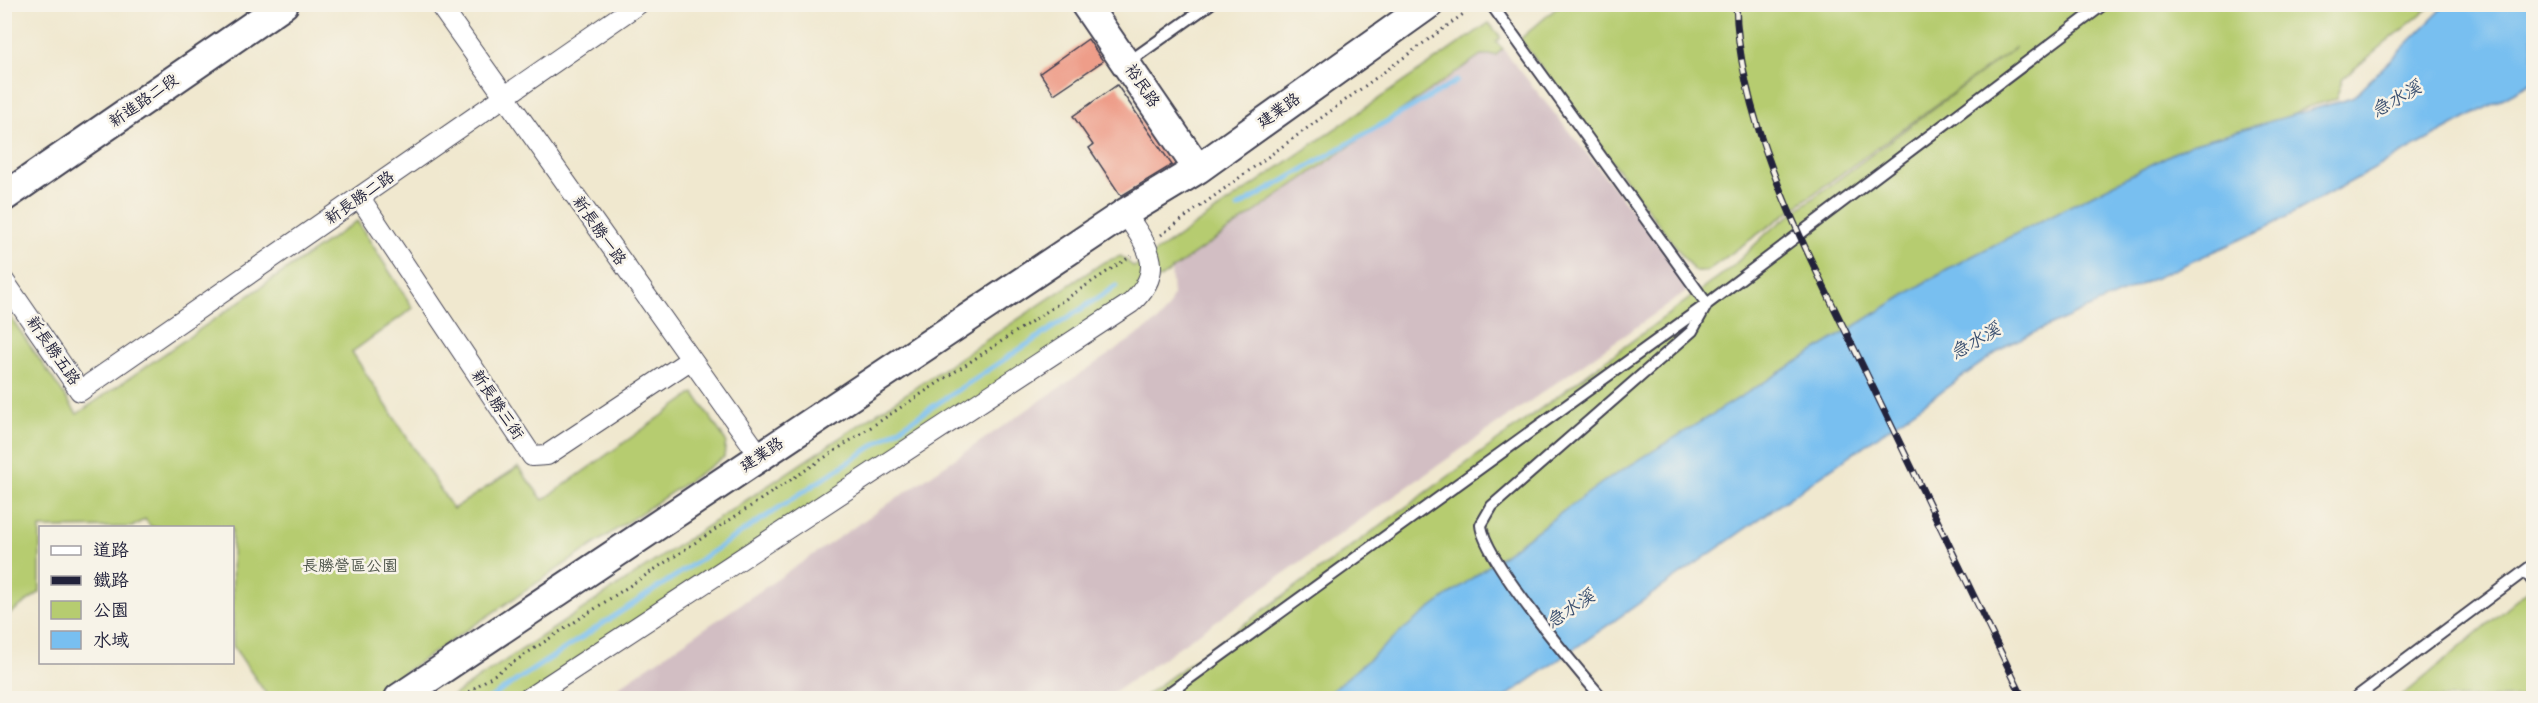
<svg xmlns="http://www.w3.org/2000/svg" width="2538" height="703" font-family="Kalam,'LXGW WenKai TC',sans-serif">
	<rect width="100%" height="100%" fill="#f7f3e8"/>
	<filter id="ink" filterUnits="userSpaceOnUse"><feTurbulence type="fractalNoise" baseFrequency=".0167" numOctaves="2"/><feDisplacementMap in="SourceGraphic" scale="12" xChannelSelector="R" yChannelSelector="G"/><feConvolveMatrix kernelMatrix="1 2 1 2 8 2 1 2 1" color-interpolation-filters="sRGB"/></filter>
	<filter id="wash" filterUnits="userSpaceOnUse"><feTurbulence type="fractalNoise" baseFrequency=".008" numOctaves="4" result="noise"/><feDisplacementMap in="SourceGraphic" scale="24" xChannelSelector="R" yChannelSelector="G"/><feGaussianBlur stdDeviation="1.35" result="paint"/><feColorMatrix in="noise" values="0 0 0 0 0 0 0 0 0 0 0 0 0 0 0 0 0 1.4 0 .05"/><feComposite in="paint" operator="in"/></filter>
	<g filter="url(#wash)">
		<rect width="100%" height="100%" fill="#f0e8cf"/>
		<path fill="#d2bec3" d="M1503,49L1687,279L1686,292L1106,698H602L1158,321L1168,309L1173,295L1171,270L1481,55L1496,54Z"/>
		<path fill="#b6cc70" stroke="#6c7756" stroke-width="1.5" d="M1560,5H2432L2343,78L2336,99L2307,107L2203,164L1354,698H1142L1478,455L1732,267L1769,231L2016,47L1707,271H1694L1520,39Z
			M1489,23L1501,38L1496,42L1503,49L1496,55H1481L1127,301L526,698H449L1104,262L1121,256L1134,267Z
			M357,221L413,308L352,352L453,509L518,467L543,500L694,393L726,441L724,457L366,698H269L233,646L232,528L151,527L145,519L132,527L40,528V592L5,617V309L77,414Z
			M2533,586V698H2400Z"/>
		<path fill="#78bff0" stroke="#4d7096" stroke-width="1.5" d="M2446,5H2533V82L2266,228L2009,344L1504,698H1323L1415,620L1603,482L1947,269L2191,144L2352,98Z"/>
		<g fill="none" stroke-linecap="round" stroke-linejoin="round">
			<path stroke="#78bff0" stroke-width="5" d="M1238,207L1457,81
				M490,698L1116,286"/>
		</g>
		<g id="blocks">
			<path fill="#ee9d89" d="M1088,39L1103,61L1054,94L1040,73Z
				M1117,85L1172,165L1121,196L1089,148L1093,145L1073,116Z"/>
		</g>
	</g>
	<g filter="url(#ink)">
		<use href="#blocks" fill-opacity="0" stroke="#414051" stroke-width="1.5"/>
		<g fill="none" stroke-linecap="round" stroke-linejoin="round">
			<g stroke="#414051" stroke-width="14">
				<path id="lane" d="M1491,4L1707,304L1692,331L1492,506L1481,525C1484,559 1576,668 1602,698
					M1127,63L1210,4
					M2526,572L2534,583
					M1162,698L1707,304L2104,4
					M2355,698L2534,564"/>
			</g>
			<g stroke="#414051" stroke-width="22">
				<path id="street" d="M439,4L760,456
					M360,198L532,456L547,455L690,360
					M4,281L80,391L638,4
					M529,698L1131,303C1167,270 1148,247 1125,213"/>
			</g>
			<g stroke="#414051" stroke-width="32">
				<path id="secondary" d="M1085,4L1198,169
					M4,197L284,4
					M399,698L1125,213L1198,169L1429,4"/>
			</g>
			<path stroke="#414051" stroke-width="3" stroke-dasharray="1.5 4.5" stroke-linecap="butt" d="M1161,235L1477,4
				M459,698L1131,256"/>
			<use href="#lane" stroke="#fff" stroke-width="10"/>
			<use href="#street" stroke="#fff" stroke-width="20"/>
			<use href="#secondary" stroke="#fff" stroke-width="28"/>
			<g stroke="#22223b" stroke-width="7">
				<path id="rail" d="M1736,4C1739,131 1813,263 1867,375C1919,483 1971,591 2023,698"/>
			</g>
			<use href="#rail" stroke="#f7f3e8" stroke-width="4.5" stroke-dasharray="14" stroke-linecap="butt"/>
		</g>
	</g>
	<g text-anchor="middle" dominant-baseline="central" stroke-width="5" stroke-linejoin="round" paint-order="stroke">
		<g font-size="16" fill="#22223b" stroke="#f7f3e8">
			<text transform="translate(1142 86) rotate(56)">裕民路</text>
			<text transform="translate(144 101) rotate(-35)">新進路二段</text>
			<text transform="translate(1279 111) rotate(-35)">建業路</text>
			<text transform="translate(360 198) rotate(-35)">新長勝二路</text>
			<text transform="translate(599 231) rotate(55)">新長勝一路</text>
			<text transform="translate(53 351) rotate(55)">新長勝五路</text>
			<text transform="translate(497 405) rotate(56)">新長勝三街</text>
			<text transform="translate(762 455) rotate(-34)">建業路</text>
		</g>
		<g font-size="16" fill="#4e554b" stroke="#f7f3e8">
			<text x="350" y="566">長勝營區公園</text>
		</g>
		<g font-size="18" font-style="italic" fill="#3c5171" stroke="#f7f3e8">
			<text transform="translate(2397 100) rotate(-30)">急水溪</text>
			<text transform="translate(1976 342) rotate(-30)">急水溪</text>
			<text transform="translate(1571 610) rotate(-34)">急水溪</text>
		</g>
	</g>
	<rect width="2538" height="703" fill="none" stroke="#f7f3e8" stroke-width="24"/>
	<rect x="39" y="526" width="195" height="138" fill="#f7f3e8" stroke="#a29fa3" stroke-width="1.5"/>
	<rect x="51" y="546" width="30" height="9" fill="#ffffff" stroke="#a29fa3" stroke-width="1.5"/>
	<text x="93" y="556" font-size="18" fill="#22223b">道路</text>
	<rect x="51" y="576" width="30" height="9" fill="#22223b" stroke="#a29fa3" stroke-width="1.5"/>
	<text x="93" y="586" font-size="18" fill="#22223b">鐵路</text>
	<rect x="51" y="601" width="30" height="18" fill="#b6cc70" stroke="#a29fa3" stroke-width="1.5"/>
	<text x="93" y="616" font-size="18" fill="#22223b">公園</text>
	<rect x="51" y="631" width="30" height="18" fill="#78bff0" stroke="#a29fa3" stroke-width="1.5"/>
	<text x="93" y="646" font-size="18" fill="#22223b">水域</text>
</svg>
